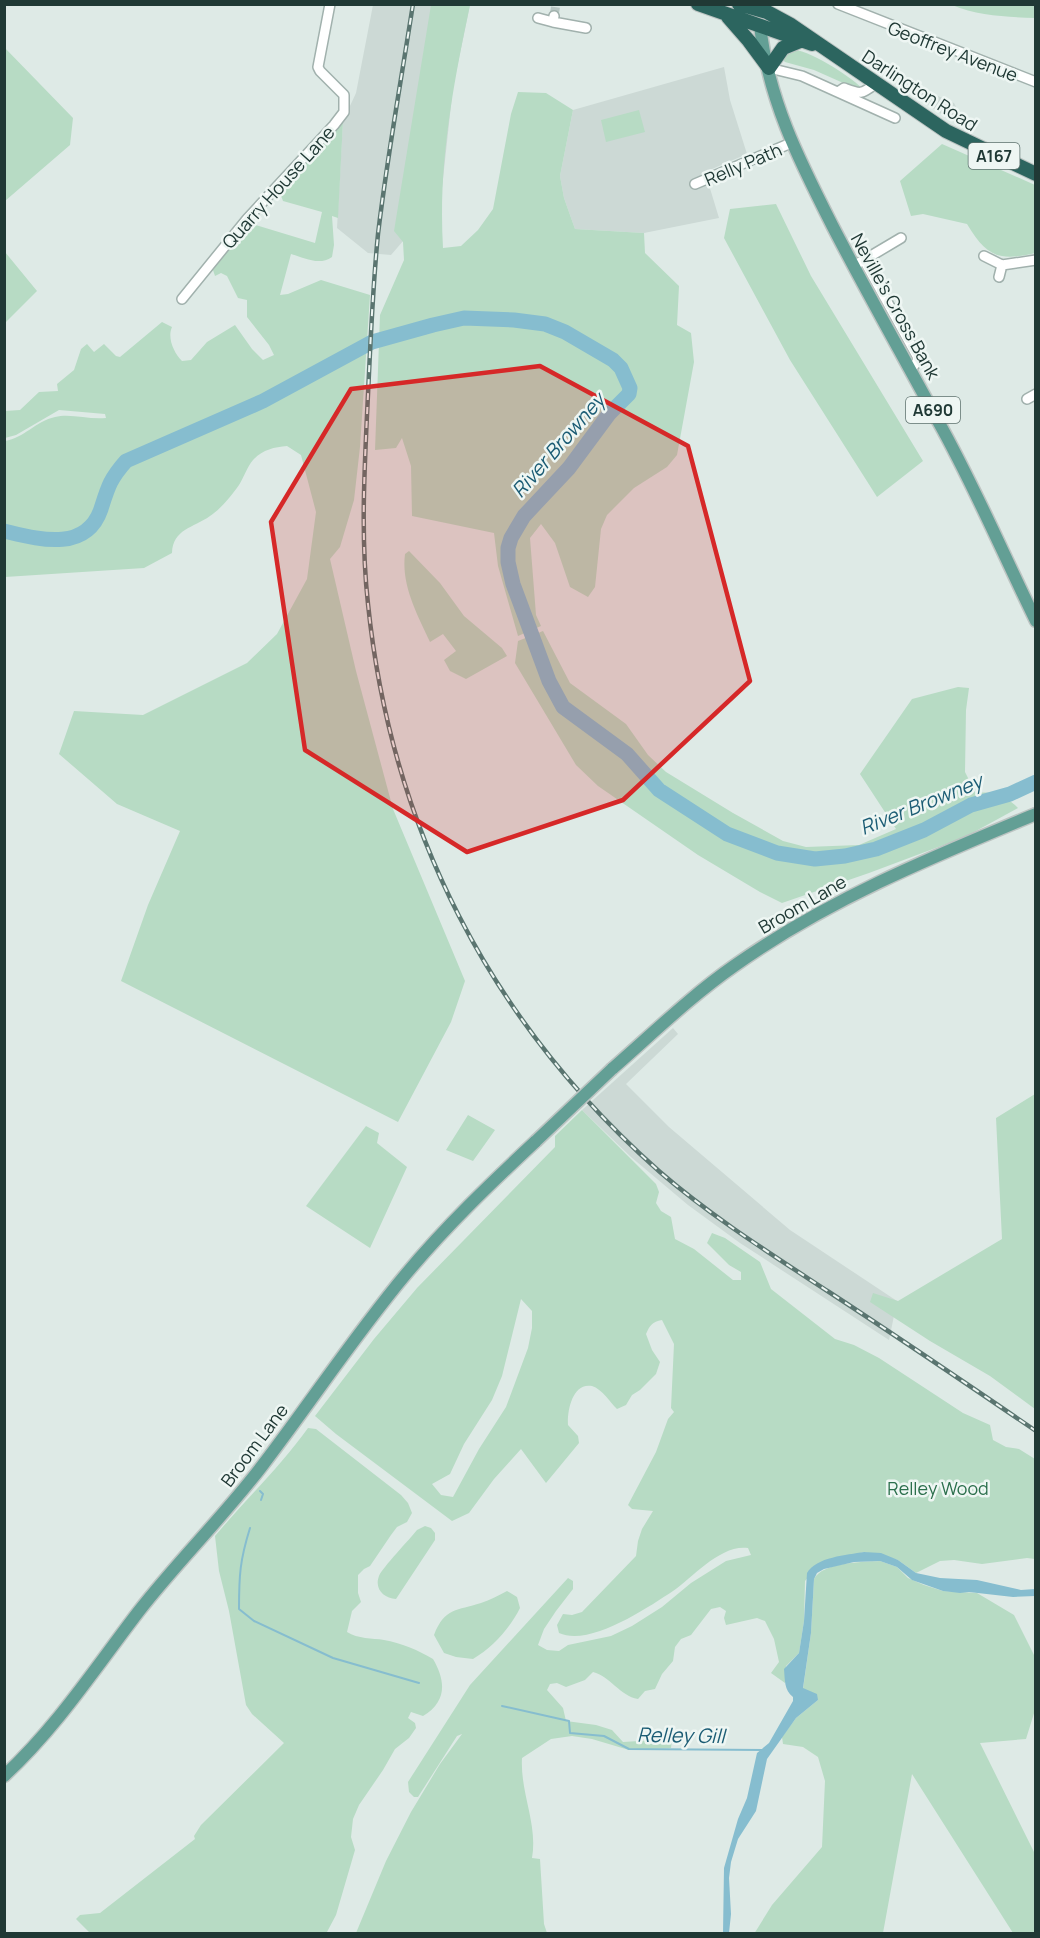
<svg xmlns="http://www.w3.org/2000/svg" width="1040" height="1938" font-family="Manrope,sans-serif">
	<rect width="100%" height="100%" fill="#deeae6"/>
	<path fill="#ccd9d5" d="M373,5H470L453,87L441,197L391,255L368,253L337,228L343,121L356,93Z
		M724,67L730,100L747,154L705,172L719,218L644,233L575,229L564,198L560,176L573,110Z
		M903,86L917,87L954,103L964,122L961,127L922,101L902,87Z
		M673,1028L678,1034L626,1084L669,1127L790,1230L897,1301L889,1340L740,1243L688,1205L631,1157L582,1110Z"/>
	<path fill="#b7dbc4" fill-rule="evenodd" d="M431,5H470C453,86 438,164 443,248L461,246L478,230L493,209L511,114L518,92L546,93L573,110L560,176L564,198L575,229L644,233L645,253L679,286L677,325L691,333L694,362L677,455L667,467L634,488L607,515L601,529L595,587L588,597L570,587L555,543L541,524L530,538L536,615L541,626L518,636L498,566L494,533L412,516L411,466L402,438L396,448L375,450L380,315L404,260L403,242L394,231Z
		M952,5H1035V18C1008,17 978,16 952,5Z
		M4,47L73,118L70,145L5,201Z
		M789,49C809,49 848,75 862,88L859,90L814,70L785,62L782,59Z
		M639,110L645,132L606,142L601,120Z
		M343,121L338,218L332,216L334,245L332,257C319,266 305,258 291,254L280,295L288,294L321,280L370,295L360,447L354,500L340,547L330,559L356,671L393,809L465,981L451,1022L398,1122L121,981L148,905L180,831L117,804L59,754L74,711L143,715L247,663L277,634L307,579L316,512L301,455L287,446C274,447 262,450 253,460C247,467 244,477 239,485C232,495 221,509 210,516C193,528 173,529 172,553L144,568L5,577V441C24,438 36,421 55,417C71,413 89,420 106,418L105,414L59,410L16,435L5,438V411L20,410L39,392L58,391L57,384L74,370L81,349L87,344L94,352L104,344L116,356L120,357L162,322L172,327C167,338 174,353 182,361L191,360L207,342L235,325L252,349L263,360L274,355L269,345L247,317V300L238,298L227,276L221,273L215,276L213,270L249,223L315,243L322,212L283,201L280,193Z
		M942,144L1035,185V253C999,262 986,256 967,224L923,214L911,216L900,181Z
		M776,204L811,276L923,461L877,497L790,360L724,238L730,209Z
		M5,252L37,291L5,323Z
		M409,551L440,583L464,616L502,648L507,656L466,679L450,671L444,660L456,651L443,634L430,642C417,614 401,585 405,554Z
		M543,631L570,683L626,724L648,755L666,772L733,813L783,841L806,847L859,845L896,829L860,774L912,699L958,687L969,688L966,710L965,772L976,794C991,789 1009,798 1018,808L965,837L869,873L782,903L760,892L698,855L598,786L576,765L515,663L518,641Z
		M1035,1094V1409L990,1376L930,1341L870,1302L873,1293L898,1301L1002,1239L996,1118Z
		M582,1110L656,1184L659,1192L656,1203L661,1211L671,1217L675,1239L694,1249L733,1280H741V1272L729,1265L707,1243L712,1233L725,1238L760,1262L771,1289L835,1339L854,1345L879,1358L963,1413L990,1425L993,1440L1006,1447L1019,1449L1035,1459V1559L1027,1558L982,1564L954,1560L940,1561L916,1573L898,1560L864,1552L820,1563L805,1581L804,1621L799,1653L786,1666L785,1683L771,1673L779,1662L774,1639L765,1621L757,1618L726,1625L724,1618L726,1611L720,1607L711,1609L691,1635L681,1639L675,1647L673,1661L662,1674L655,1689L645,1691L638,1699C620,1696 610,1676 593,1672L585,1680L566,1687L557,1683L550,1684L547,1690L563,1708L566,1721L596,1725L612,1730L623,1742L672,1739L671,1748L629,1750L592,1739L572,1736L551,1739L522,1758C520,1793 538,1824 532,1858L540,1859L544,1924L547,1933H356L386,1861L411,1812L440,1764L462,1734L457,1736L418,1797H414L409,1792L408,1782L470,1685L568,1578L573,1581V1589L556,1611L544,1629L538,1645L547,1650L559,1651L568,1645L611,1636L632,1626L662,1607L691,1583L726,1561L751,1555L748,1548C721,1544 693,1577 673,1591C647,1608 590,1647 559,1633L557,1625L563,1614L572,1615L582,1612L636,1556L638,1541L642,1529L653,1511L632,1509L628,1505L656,1452L668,1419L674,1412L671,1408L674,1344L662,1320C652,1322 650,1325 646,1334L652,1350L660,1362L656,1374L640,1390L632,1395L626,1405L617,1409C610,1402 602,1389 592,1386C572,1382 567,1412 568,1425L578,1436L579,1443L546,1483L521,1449L494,1479L469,1513L452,1521L336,1434L315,1416L374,1339L417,1288L555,1147V1136ZM521,1299L532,1311V1328L528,1348L506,1407L479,1449L453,1497L441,1495L432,1484L450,1474L464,1444L492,1400L502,1376Z
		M468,1115L495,1130L473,1161L446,1150Z
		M366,1126L379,1133L377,1143L407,1167L370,1248L306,1206Z
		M308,1428L316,1429L401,1495L408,1503L412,1513L407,1522L397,1527L391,1535L370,1566L364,1569L358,1575V1593L361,1602L352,1611L347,1632C358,1639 372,1638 384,1640C401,1643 418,1650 433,1659C446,1681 447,1702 423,1716L411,1712L408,1718L415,1723L416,1728L409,1738L395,1749L383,1770L359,1805L353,1819L351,1837L355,1850L336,1915L327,1932L90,1933L76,1919L80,1915L100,1913L195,1839L194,1836L201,1825L284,1743L252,1714L246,1705L229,1611L219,1571L215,1536C246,1499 280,1467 308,1428Z
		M425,1526L431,1528L435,1533V1540L396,1599C384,1598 374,1589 379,1576C383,1567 409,1540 417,1530Z
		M880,1561L897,1567L908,1578L924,1585L943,1591L977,1593L1014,1615L1035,1657V1710L1026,1739L980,1743L1035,1854V1933H1013L912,1774L883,1933L754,1934L772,1905L822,1847L825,1781L818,1757L803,1747L783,1744L782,1737L796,1718L818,1700L803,1689L811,1633L814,1579C823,1562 862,1562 880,1561Z
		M507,1591L517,1597L520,1608C510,1628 493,1647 473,1659L456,1657L444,1653L434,1635C445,1607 457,1611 481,1603C490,1600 499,1595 507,1591Z"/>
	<path fill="#86bdcf" d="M864,1552L881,1553L898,1560L916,1573L940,1578L977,1580L1021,1590L1035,1589V1596L1013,1597L969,1592L960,1593L943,1591L912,1580L897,1567L880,1561L854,1562L824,1569L817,1573L814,1579L811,1633L803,1688L817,1694L818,1700L796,1718L767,1759L756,1811L738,1839L731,1862L729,1878L731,1914L729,1933H723L724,1868L738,1819L747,1798L757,1753L769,1743L793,1701V1697C784,1690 785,1680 784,1669L799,1653L804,1621L807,1573C816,1557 847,1555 864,1552Z"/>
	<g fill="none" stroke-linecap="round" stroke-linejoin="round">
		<path stroke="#86bdcf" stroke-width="2" d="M260,1491L263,1494L261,1500
			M250,1528C240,1560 239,1575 239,1609L254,1621L333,1658L419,1683
			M502,1706L569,1721L570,1733L604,1736L629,1749L764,1750"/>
		<path stroke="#86bdcf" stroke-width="15" d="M4,531C38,539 86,553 101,509C108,487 110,479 126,461L263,401L372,342L433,325L464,318L514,320L545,324L565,332L613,360L621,368L630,388L629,394L609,414L569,468L524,516L511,538L508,548V562L513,584L549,681L563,707L627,754L659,790L727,834L777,853L815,859L845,856L876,849L924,830L971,805L1010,794L1036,782"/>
		<path stroke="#b8c7c3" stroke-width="9" stroke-dasharray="9 4.5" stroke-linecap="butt" d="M554,16L556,4"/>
		<g stroke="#a1b1ad" stroke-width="12">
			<path id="minor" d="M838,4L1036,82
				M554,16L553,22L586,28
				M538,18L553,22
				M769,68L802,76L895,118
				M838,92L844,88C860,94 861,95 875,84
				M695,184L791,143
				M984,256L1002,265L1036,260
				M864,260L901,238
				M853,266L864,260L917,356L918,361L910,370
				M999,277L1002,265
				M182,299L247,219L334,125L344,112V95L320,71L318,67L330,4
				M1027,399L1036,394"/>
		</g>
		<g stroke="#bcc4c2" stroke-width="15">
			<path id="major" d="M760,25C768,99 799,160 832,225C866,291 903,356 938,421C974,485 1003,554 1036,621
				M612,1069C652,1034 691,996 734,966C827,900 932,857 1036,814
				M4,1776C57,1727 96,1667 139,1611C178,1561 224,1516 262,1466C311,1402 355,1335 406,1274C446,1226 491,1183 536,1141"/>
		</g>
		<g stroke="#bcc4c2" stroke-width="16">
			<path id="highway" d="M698,4L812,44
				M739,4L767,12L791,25L946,131L1036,174
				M728,17L749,41L769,68L783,48L800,41"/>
		</g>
		<use href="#minor" stroke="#fff" stroke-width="9"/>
		<use href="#major" stroke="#639f95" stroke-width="12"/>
		<use href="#highway" stroke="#2c655f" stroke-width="14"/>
		<g stroke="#5a7570" stroke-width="4.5">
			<path id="rail" d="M413,4C401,81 387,158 378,234C372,294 370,355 367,415C364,478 361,541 368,604C391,829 491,1023 660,1172C712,1217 771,1254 829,1292C898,1337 967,1384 1036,1431"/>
		</g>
		<use href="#rail" stroke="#eef6f3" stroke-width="2" stroke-dasharray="7" stroke-linecap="butt"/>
		<g stroke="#bcc4c2" stroke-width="15" stroke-linecap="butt">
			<path id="major-bridge" d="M536,1141L612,1069"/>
		</g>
		<use href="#major-bridge" stroke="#639f95" stroke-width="12"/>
	</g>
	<path fill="#d62828" fill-opacity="0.2" stroke="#d62828" stroke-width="4.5" stroke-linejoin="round" d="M540,366L688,446L750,681L623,800L467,852L305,750L271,522L351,389Z"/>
	<g text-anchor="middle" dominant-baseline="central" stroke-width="5" stroke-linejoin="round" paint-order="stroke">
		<g fill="#eef6f3" stroke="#5e726e" stroke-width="1.5">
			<rect x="968.5" y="143" width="51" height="26" rx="4.5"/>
			<rect x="906" y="397" width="54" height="26" rx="4.5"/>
		</g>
		<g font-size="16" font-weight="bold" fill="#203935">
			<text x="994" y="156">A167</text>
			<text x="933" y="410">A690</text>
		</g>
		<g font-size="18" fill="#203935" stroke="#eef6f3">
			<text transform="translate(953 51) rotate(21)">Geoffrey Avenue</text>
			<text transform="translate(920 90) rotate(33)">Darlington Road</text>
			<text transform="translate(743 164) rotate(-23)">Relly Path</text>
			<text transform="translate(278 187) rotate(-48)">Quarry House Lane</text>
			<text transform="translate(896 306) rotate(61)">Neville's Cross Bank</text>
			<text transform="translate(802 904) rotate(-30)">Broom Lane</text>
			<text transform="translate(254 1445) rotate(-53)">Broom Lane</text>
		</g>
		<g font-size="18" fill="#2b6f4c" stroke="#eef6f3">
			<text x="938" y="1488">Relley Wood</text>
		</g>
		<g font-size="20" font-style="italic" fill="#1b5c74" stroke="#eef6f3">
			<text transform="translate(558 445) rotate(-49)">River Browney</text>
			<text transform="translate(921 804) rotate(-22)">River Browney</text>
			<text transform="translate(681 1735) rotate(1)">Relley Gill</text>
		</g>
	</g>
	<rect width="1040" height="1938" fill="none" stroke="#203935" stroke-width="12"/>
</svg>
